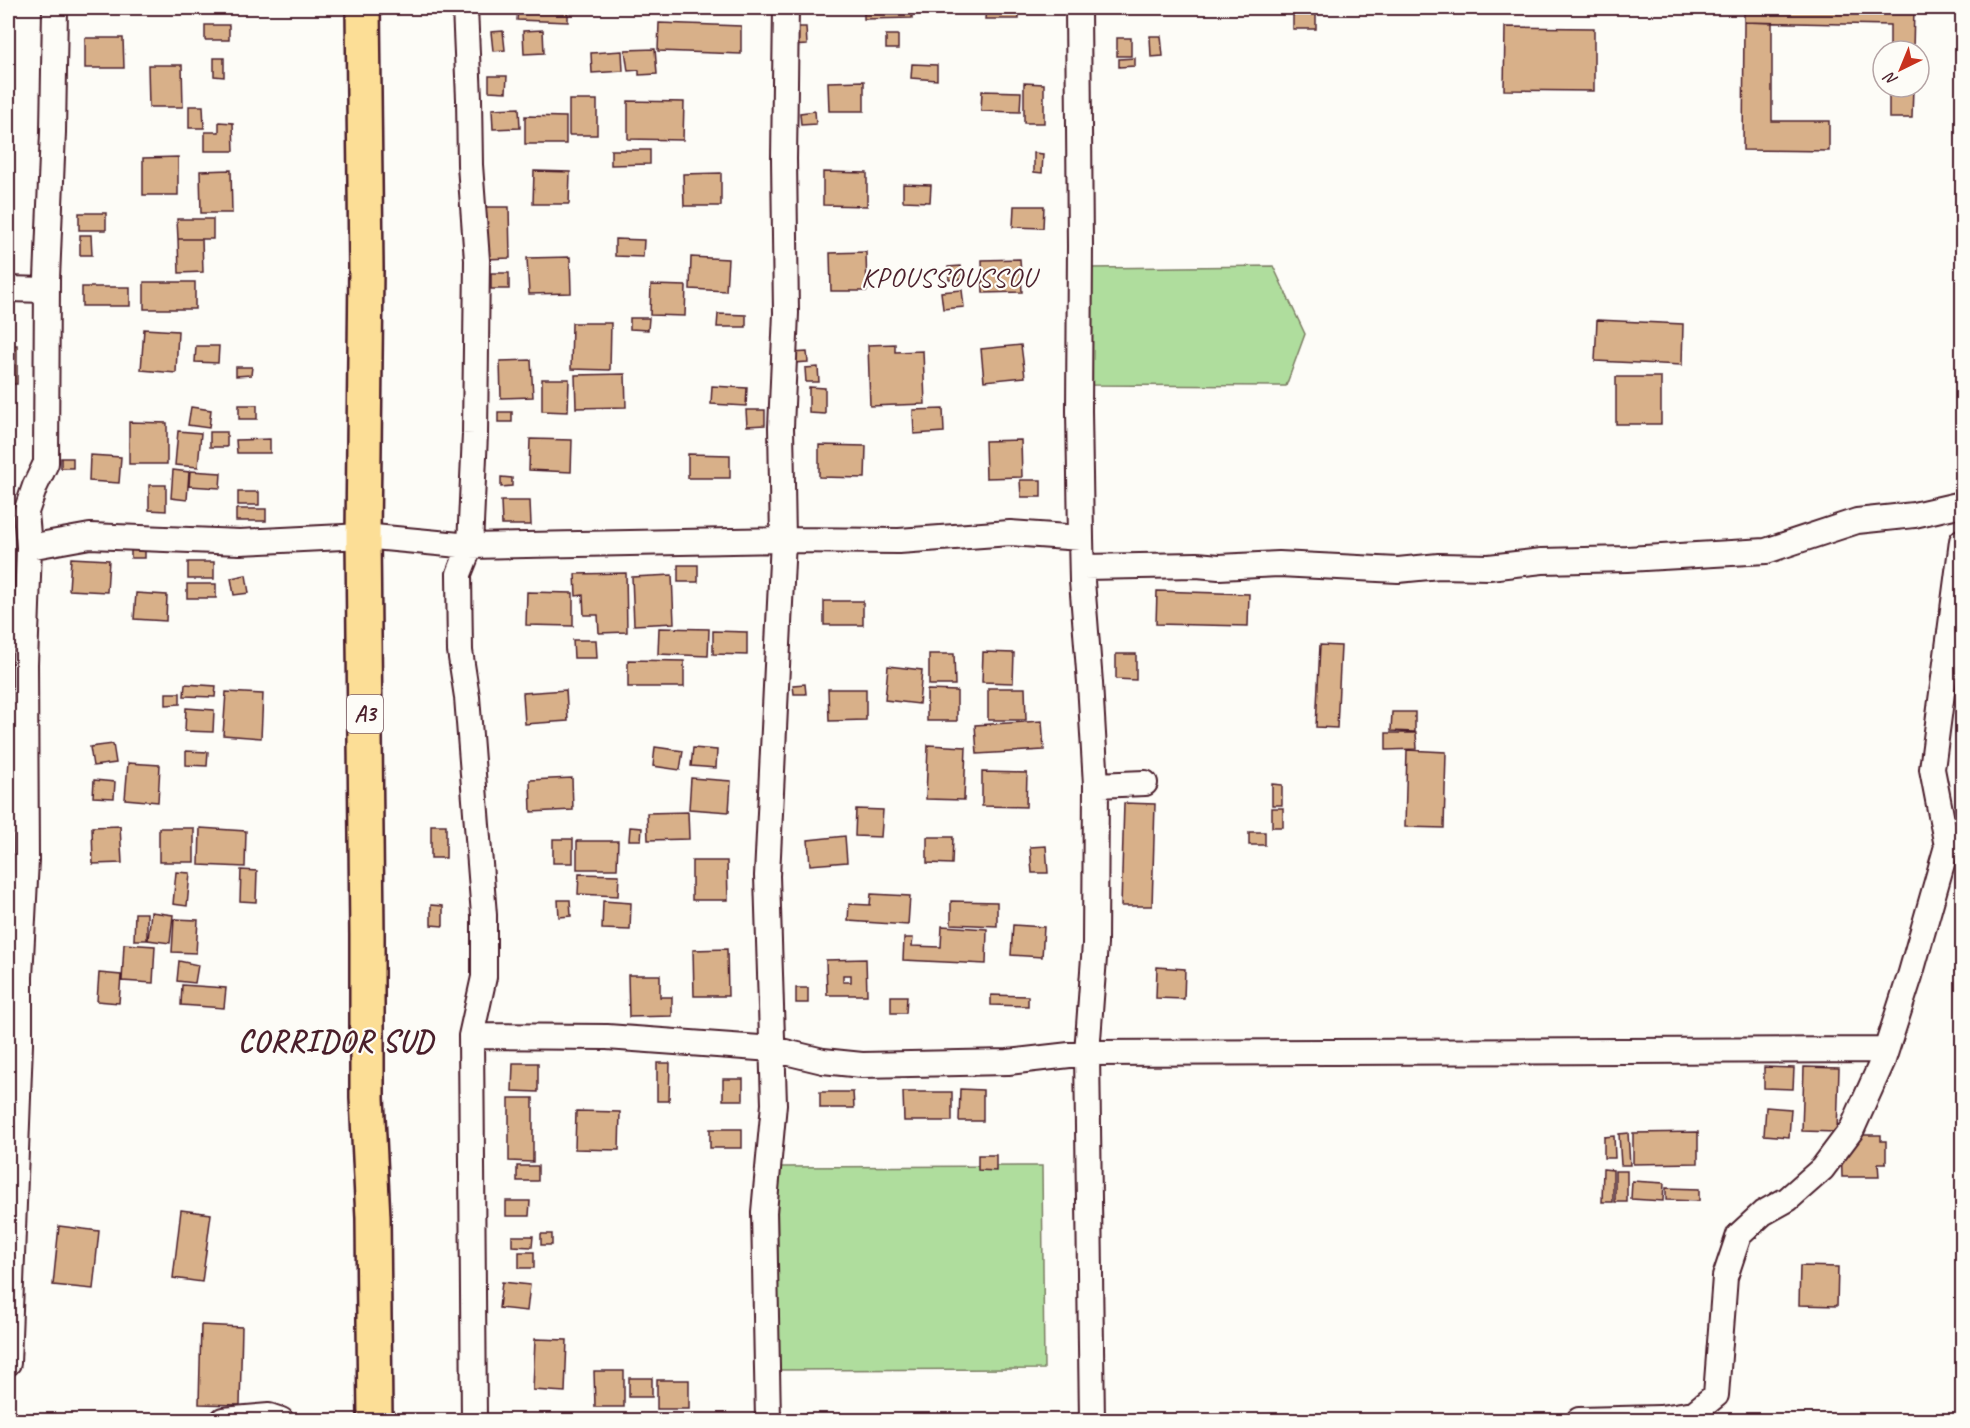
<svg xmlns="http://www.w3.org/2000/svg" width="1970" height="1428" font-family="Caveat,sans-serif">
	<rect width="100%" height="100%" fill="#fdfcf7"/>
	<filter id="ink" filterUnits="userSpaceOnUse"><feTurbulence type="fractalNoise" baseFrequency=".0167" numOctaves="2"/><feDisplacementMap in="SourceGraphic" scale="12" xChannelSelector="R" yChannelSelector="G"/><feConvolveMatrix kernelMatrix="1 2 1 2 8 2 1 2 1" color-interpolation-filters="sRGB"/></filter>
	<g filter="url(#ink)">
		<path fill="#afdd9d" stroke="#7c7e64" stroke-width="1.5" d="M1273,266L1305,334L1286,386L1089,385L1090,268Z
			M1042,1166L1044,1369L779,1370L777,1167Z"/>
		<path fill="#d8b089" stroke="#4a1f2b" stroke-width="1.5" fill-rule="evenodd" d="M157,8H186V12H157Z
			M518,8H568V22L517,20Z
			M651,8H667V9L651,10Z
			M864,8H912V18L864,19Z
			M986,8H1019V19H985Z
			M1293,8H1316V29H1293Z
			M1744,8H1914L1913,51H1890V25L1744,22Z
			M1744,22L1772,23V121H1829V151L1743,150Z
			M659,23L741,26V54L658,51Z
			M205,25H229V40H205Z
			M790,27H806L807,45L790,46Z
			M1505,27L1594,28V91L1504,90Z
			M543,30L544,53L524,54L523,31Z
			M503,31L505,50L493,51L491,32Z
			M886,35H898V49H886Z
			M1150,36H1161L1163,56L1151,57Z
			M85,38H123L124,68H85Z
			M1117,38H1131V56H1117Z
			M655,49L657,74L639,75V70L628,71L625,50Z
			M622,51L623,71L592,73L591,53Z
			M214,58H224V77L214,76Z
			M1135,58V66L1119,67V59Z
			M912,64L937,65V80L911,78Z
			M148,65H182L183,107H149Z
			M489,76H507L506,92L489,91Z
			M864,81V111H829L828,82Z
			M1024,83L1044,84V123H1024Z
			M1889,87H1913L1912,118H1889Z
			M982,91L1021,92L1020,112L981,111Z
			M569,100H597V135H569Z
			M628,101L684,102L683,140L628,139Z
			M189,106H203L204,128H189Z
			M519,108L520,128L493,129L492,109Z
			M815,111L816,124L801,125L800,113Z
			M525,116L566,117V144H525Z
			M219,122L233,123L234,151H205V132H219Z
			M611,150H650V164L611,165Z
			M1034,153L1043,154L1042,173L1034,172Z
			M178,157V195H143V158Z
			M231,170L232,213H201L200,171Z
			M534,171L570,172L569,204H533Z
			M823,172L867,173V206L823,205Z
			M721,173V206H684L683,174Z
			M903,184L931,185L930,202L903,201Z
			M1014,206H1044L1043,228L1013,227Z
			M485,207H509L510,258L486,259Z
			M79,213H106V230H79Z
			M177,219H213V239H178Z
			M80,235H91L92,255H80Z
			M178,239H202L203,272L179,273Z
			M615,239L644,240L643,257L615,256Z
			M866,252L867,291H831L830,253Z
			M570,257L571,293L529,294L527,258Z
			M691,257L728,259L726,291L690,289Z
			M1020,259L1022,292L983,293L982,260Z
			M961,266L962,279L949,280L948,267Z
			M491,273H509V289H491Z
			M144,282H195V309H144Z
			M651,285L686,286L685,316L650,315Z
			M82,287H130V306H82Z
			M962,290L964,307L943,309L941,292Z
			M718,314L746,315V327H717Z
			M630,318H649L648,330L630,329Z
			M1597,320L1683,324L1682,365L1595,361Z
			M572,323H611L610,370L571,369Z
			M144,329L178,331L176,373L141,370Z
			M895,344V352L923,351L925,404L870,406L868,345Z
			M8,345H17V384H8Z
			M1021,345L1025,377L984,381L981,349Z
			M196,346H219L218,363L195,362Z
			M807,352L808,362L793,363L792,353Z
			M531,360L533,397L501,398L500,361Z
			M236,367H252L251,375L236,376Z
			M818,367L819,382H806L805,368Z
			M625,374L626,407L576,408L575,375Z
			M1616,377H1661V424H1616Z
			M542,379H569L568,412L542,411Z
			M712,386L747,388L746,406L711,404Z
			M809,387L825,388V414L809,413Z
			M239,405H257V419H239Z
			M191,407L211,410L209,428L188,425Z
			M943,409L944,432L914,434L913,410Z
			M746,410H765V425L747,426Z
			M498,412H512V422H498Z
			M129,422L167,423V464H129Z
			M178,431L201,433L198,467L175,465Z
			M210,432H227V447H210Z
			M270,439V453H237L236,440Z
			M530,439L572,440L571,472L529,470Z
			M1021,440L1022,477L986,478L985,441Z
			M819,445L866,446L865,478L819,477Z
			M688,454L730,455V478H688Z
			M90,455L121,457L119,483L89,481Z
			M61,458H73V468H61Z
			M173,470L189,472L187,500L171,498Z
			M190,471L221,473L220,488L189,486Z
			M501,477L512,478V486L501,487Z
			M1020,480H1041V497H1021Z
			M149,485H166V511L149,510Z
			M238,492H259V505H238Z
			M501,501H530L531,525H502Z
			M236,509H266V521H236Z
			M131,543H145V558H131Z
			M8,550H9V587H8Z
			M71,558L109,560L107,592L69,590Z
			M188,562H214V579H188Z
			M678,565H698V582H678Z
			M626,573L627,632L599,633L598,615H584L583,595L576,596L575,574Z
			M246,575L249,593L234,595L231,578Z
			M672,575L674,623L634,625L632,577Z
			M187,584H216V598H187Z
			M1157,591L1249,594L1248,626L1156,624Z
			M527,592L573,593V626L526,625Z
			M136,593L167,595L166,621L134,619Z
			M11,601H26V611H11Z
			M824,601H863V625H824Z
			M8,613H18V624H8Z
			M659,628L709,629L708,656L658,654Z
			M713,631L747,632V655L713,654Z
			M573,640H596L597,658H574Z
			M1320,645L1341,646L1337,728L1316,727Z
			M983,652L1014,653L1013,683L982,682Z
			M929,654H954L955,685H929Z
			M1116,654H1136V680L1116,679Z
			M628,660L684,661V687H628Z
			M888,666L922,670L919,704L885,700Z
			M185,684L216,686L215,697L184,696Z
			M805,684L806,694H794L793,685Z
			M988,688H1025L1026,720H988Z
			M828,689H866V720L829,721Z
			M566,690L568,721L525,724L523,693Z
			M927,690L957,691V721H927Z
			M226,692L263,694L261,738L223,735Z
			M166,693H180V704L166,705Z
			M186,708L214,710L213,732L185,731Z
			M1392,712H1415V732L1391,731Z
			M1042,721L1044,750L977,754L975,725Z
			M1386,733H1416L1417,749L1386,750Z
			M113,744L116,763L93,766L90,747Z
			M928,745L966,747L964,800L926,799Z
			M655,747L683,751L680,770L653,766Z
			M693,748L717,750L716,768L691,766Z
			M1407,750L1446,752L1444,828L1405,827Z
			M186,751L208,752L207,766L186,765Z
			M128,763L160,765L158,802L125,799Z
			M982,772L1027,773L1026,807L982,806Z
			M572,778L573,810L531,812L530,780Z
			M691,778L731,781L729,812L689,809Z
			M94,780L115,782L114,798L93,797Z
			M1272,784L1282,785V805H1272Z
			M1124,803L1155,804L1152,906H1121Z
			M1272,808H1283V827H1272Z
			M856,809L883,810L881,837L855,836Z
			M688,812L689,839L648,840L647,813Z
			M431,825H446V858H431Z
			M120,826L122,863L93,864L92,827Z
			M630,827L642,828L641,840H629Z
			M159,828H194V862H159Z
			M200,828L246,831L245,867L199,865Z
			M1249,832H1265V845H1249Z
			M845,836L847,862L810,865L808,840Z
			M927,837H953L952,864L927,863Z
			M553,839H573V863H553Z
			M577,841H618L617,869H577Z
			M1046,846L1048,873H1032L1030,847Z
			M692,861H727L728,900H692Z
			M241,870L257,871L256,902L240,901Z
			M176,872L190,873L187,906L173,904Z
			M579,874L619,875L618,896L578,894Z
			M871,894L910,896L908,925L848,921L849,904L870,905Z
			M558,900H570L571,916L559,917Z
			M603,901L631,903L630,930L602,929Z
			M951,901L997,902V926L951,924Z
			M431,905L443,906V926L431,925Z
			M151,912L173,915L170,943L148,940Z
			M135,913H147V940H134Z
			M174,919L198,920L196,953L172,952Z
			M1013,925L1044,927L1042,957L1011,955Z
			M942,926L987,929L986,964L903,960L904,938H913L912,946L941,947Z
			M124,944L155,946L153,983L122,981Z
			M727,949L728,996H694L693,950Z
			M866,959L867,995H827L826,960ZM843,975H851V982H843Z
			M179,961L198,965L195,983L177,981Z
			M1157,967L1185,969L1184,999L1156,998Z
			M99,973L121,975L119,1003L97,1001Z
			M628,975H660V997H672V1016L629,1017Z
			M182,985L226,988L224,1008L181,1005Z
			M796,988H808V1003H796Z
			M991,995L1028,996V1006L991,1005Z
			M891,996H907L906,1013H891Z
			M513,1063H538V1092L512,1091Z
			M657,1063H670L669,1101H657Z
			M1764,1067L1794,1068L1793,1089L1764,1088Z
			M1804,1067L1839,1068L1837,1132L1802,1131Z
			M723,1079H743V1100H723Z
			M960,1089L983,1090V1121H959Z
			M820,1092H853L854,1108H820Z
			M903,1092H952V1121H904Z
			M509,1098H533V1162L509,1161Z
			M1766,1107L1791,1109L1789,1137L1764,1135Z
			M576,1111L620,1112L619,1150L575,1149Z
			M710,1129H742V1148H710Z
			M1698,1132V1163L1633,1164V1133Z
			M1628,1133L1630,1165H1621L1619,1134Z
			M1841,1135H1881V1141H1886V1163H1878L1879,1177H1842Z
			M1614,1136L1615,1158H1604V1137Z
			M978,1155H996V1171L978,1170Z
			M517,1166H538V1181H517Z
			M1603,1169L1613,1170V1202H1602Z
			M1615,1171H1627V1202H1615Z
			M1632,1181L1664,1183L1663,1201L1631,1199Z
			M1666,1188L1699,1189V1201L1666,1200Z
			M506,1201H530L529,1216H506Z
			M181,1210L211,1214L202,1282L173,1278Z
			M59,1226L99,1231L93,1289L53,1285Z
			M541,1234H552V1245H541Z
			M512,1236H533L532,1247L512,1246Z
			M519,1252H534V1268H519Z
			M1800,1266L1838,1267L1837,1306L1799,1305Z
			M502,1282L530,1285L527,1311L499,1308Z
			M201,1325L242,1327L240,1405L199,1404Z
			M535,1339L567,1340L565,1392L533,1390Z
			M594,1371H624V1407H595Z
			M629,1378H652V1397H629Z
			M657,1380H689V1409H657Z"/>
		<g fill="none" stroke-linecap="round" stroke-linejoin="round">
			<g stroke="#4a1f2b" stroke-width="28">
				<path id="minor" d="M465,8L469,99L470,165L477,260L475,434L470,546L459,574L460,651L467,697L484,915V977L471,1036L607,1037L773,1049L823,1061L862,1065L1008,1062L1087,1053L1886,1050
					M1078,8L1080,246L1079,411L1081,538L1082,581L1090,683L1096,785L1095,944L1087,1053L1092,1420
					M8,289L46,290
					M29,547L90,536L240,542L363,536L470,546L783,540L899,541L1010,533L1081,538
					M1083,567L1197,565L1219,567L1279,564L1398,570L1439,566L1489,567L1542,561L1627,559L1766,551L1857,521L1914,515L1962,504
					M1096,785L1145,783
					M471,1036L474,1420
					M8,1363L20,1044V977L26,860L25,664L29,547L26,512L35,486L46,463L47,279L53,132L55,8
					M223,1420L269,1416L281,1420
					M768,1420L764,1212L774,1104L767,876L783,540L781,427L786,313L784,159L786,8
					M1579,1420L1660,1418L1694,1413L1716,1395L1725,1277L1739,1235L1763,1213L1788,1199L1822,1169L1852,1129L1883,1060L1910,976L1947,846L1932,769L1962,541"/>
			</g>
			<g stroke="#4a1f2b" stroke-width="38">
				<path id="trunk" d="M363,8L366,268L363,536L367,935V1098L373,1218L375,1420"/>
			</g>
			<use href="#minor" stroke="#fdfcf7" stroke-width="24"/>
			<use href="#trunk" stroke="#fcde96" stroke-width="33"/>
		</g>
	</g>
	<g text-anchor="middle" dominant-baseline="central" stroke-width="4.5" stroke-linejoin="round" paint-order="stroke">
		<rect fill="#fdfcf7" stroke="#806168" stroke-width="1.5" x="347" y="695" width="36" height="38" rx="4.5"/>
		<g font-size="22" font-weight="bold" fill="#4a1f2b">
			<text x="365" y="714">A3</text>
		</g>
		<g font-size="27" letter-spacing="1.5" fill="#4a1f2b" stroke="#fdfcf7">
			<text x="949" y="277">KPOUSSOUSSOU</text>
		</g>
		<g font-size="30" font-weight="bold" letter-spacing="1.5" fill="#4a1f2b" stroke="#fdfcf7">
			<text x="336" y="1041">CORRIDOR SUD</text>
		</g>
	</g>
	<rect width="1970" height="1428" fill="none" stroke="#fdfcf7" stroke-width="30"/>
	<rect x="15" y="15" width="1940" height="1398" fill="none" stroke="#4a1f2b" stroke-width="2" filter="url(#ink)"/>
	<g transform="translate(1901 69) rotate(223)"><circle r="28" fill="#fdfcf7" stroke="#b5a4a5" stroke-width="1.5"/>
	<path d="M0-4.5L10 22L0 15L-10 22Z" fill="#c8321e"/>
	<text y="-9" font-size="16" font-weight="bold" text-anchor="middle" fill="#4a1f2b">N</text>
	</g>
</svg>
